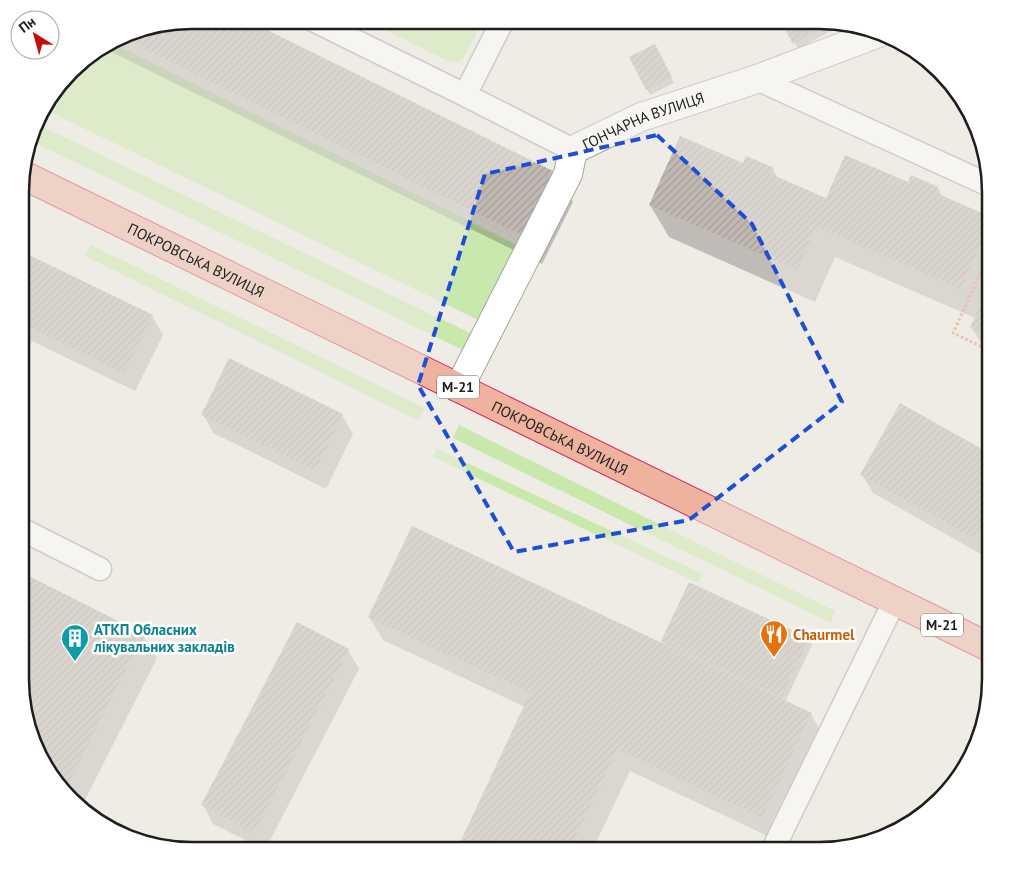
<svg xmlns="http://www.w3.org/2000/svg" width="1011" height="871" font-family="'PT Sans',sans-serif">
	<defs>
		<pattern id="building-hatch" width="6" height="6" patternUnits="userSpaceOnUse" patternTransform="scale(1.25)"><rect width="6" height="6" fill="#c0b8b1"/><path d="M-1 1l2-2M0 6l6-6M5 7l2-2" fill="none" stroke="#a59e98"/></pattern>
	</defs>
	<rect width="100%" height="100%" fill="#efece5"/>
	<path fill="#c8e8ac" d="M365,20H484L463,59L456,63L448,61Z
		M112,43L519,246L478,320L42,108L79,62Z
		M37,124L472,334L463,350L31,141Z
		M91,245L425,408L419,421L85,256Z
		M459,425L835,611L831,623L453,438Z
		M437,449L703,574L698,583L433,457Z"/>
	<path fill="#0003" d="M191,20L556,174L573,202L542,264L103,48L136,29Z
		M706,20H725L711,28Z
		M782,20H831L843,24L798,49Z
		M654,46L674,83L650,95L647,89Z
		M744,165L773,169L778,179L826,200L909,184L938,188L943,198L991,218V357L988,355L971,327L975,318L835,257L815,302L669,237L650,205Z
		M21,253L152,316L163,335L135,391L32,341L21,364Z
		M203,414L342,415L353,434L326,489L213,433Z
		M991,455V548L986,557L873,493L862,475Z
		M21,573L143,635L157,658L81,808L70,801L33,745L20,691Z
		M369,617L665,646L662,641L808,639L812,645L785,702L811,714L824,737L776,840L630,771L592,851H457L525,707L383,640Z
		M348,650L359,669L265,850L213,824L203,805Z"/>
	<path fill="url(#building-hatch)" d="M191,20H247L557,173L525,237L122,38L136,29Z
		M780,20H831L833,21L793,44Z
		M655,44L672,77L646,90L629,57Z
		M680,136L743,163L746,156L774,168L771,174L826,198L845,155L908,182L911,175L938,187L936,193L991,217V222L961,289L816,226L797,270L649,205Z
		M21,251L153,315L124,373L21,323Z
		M991,282V337L970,327Z
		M229,358L343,414L315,471L201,415Z
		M900,403L991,454V511L975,539L860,475Z
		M412,526L812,713L762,818L617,749L569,851H456L530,693L368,617Z
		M21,572L144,634L64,792L33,745L20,691Z
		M689,582L809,638L782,697L661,641Z
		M297,622L349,649L254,833L201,805Z"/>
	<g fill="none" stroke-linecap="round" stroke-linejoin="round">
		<g stroke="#a5a5a5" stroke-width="25">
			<path id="service" d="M313,20L465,95
				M503,20L465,95L573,150
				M757,79L991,186
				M21,529L100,569
				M772,851L894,602"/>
		</g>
		<g stroke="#a5a5a5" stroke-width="30">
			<g id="minor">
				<path id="s1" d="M459,388L568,174L573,150L641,117L757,79L879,33"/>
			</g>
		</g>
		<g stroke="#d62960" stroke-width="30">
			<g id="trunk">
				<path id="s2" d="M21,174L991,648"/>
			</g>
		</g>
		<path stroke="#f6816f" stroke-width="3" stroke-dasharray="2.5 2.5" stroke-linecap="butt" d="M991,250L953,333L991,351"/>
		<use href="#service" stroke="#fff" stroke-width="22"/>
		<use href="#minor" stroke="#fff" stroke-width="28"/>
		<use href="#trunk" stroke="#eeb29e" stroke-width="28"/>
	</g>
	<path d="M0 0H1011V871H0ZM657,135L752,224L842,402L689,520L514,552L418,385L485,174Z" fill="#efece5" fill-opacity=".55" fill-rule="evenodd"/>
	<path fill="none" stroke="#1d4ed8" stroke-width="4" stroke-dasharray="10 6" stroke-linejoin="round" d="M657,135L752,224L842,402L689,520L514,552L418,385L485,174Z"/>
	<defs>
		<g id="restaurant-pin" transform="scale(1.4375)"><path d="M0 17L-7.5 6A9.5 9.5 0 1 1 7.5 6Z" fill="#e8710a" stroke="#fff"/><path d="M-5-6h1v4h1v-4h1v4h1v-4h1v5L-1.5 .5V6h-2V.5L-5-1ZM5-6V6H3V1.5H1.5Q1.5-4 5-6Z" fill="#fff"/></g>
		<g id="building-pin" transform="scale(1.4375)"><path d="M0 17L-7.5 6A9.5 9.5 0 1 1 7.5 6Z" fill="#0f9aa8" stroke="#fff"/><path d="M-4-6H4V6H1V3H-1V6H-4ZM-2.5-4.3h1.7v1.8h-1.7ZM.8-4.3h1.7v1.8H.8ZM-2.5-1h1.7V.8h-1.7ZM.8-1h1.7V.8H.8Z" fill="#fff"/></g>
	</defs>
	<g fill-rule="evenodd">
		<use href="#restaurant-pin" x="774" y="634"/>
		<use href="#building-pin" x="75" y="638"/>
	</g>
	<g text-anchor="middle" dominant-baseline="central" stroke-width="5" stroke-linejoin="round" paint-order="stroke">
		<g fill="#fff" stroke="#626262" stroke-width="1">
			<rect x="437" y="375.5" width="42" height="23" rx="4"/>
			<rect x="921" y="613.5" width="42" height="23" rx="4"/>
		</g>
		<g font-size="14" font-weight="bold" fill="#1e1e1e">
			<text x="458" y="387">М-21</text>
			<text x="942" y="625">М-21</text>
		</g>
		<g font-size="15" fill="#1e1e1e" stroke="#fff">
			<text stroke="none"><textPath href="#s1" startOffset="341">ГОНЧАРНА ВУЛИЦЯ</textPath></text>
			<text stroke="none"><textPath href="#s2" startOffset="195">ПОКРОВСЬКА ВУЛИЦЯ</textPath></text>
			<text stroke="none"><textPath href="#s2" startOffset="600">ПОКРОВСЬКА ВУЛИЦЯ</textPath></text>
		</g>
		<g font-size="15" font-weight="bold" fill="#0d838f" stroke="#fff" text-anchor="start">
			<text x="94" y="629">АТКП Обласних<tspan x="94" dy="17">лікувальних закладів</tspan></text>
		</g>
		<g font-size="15" font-weight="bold" fill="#c56008" stroke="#fff" text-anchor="start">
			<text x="793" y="634">Chaurmel</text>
		</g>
	</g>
	<path d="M0 0H1011V871H0ZM192 29H819A163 163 0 0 1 982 192V679A163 163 0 0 1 819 842H192A163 163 0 0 1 29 679V192A163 163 0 0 1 192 29Z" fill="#fff" fill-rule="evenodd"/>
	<path fill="none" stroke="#1e1e1e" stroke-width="2.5" d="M192 29H819A163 163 0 0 1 982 192V679A163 163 0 0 1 819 842H192A163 163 0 0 1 29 679V192A163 163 0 0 1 192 29Z"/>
	<g transform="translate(35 35) rotate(323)"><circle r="24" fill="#ffffff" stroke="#a5a5a5"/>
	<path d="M0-4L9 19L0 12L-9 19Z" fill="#c70b06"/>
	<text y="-8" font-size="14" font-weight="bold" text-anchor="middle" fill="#1e1e1e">Пн</text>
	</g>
</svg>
